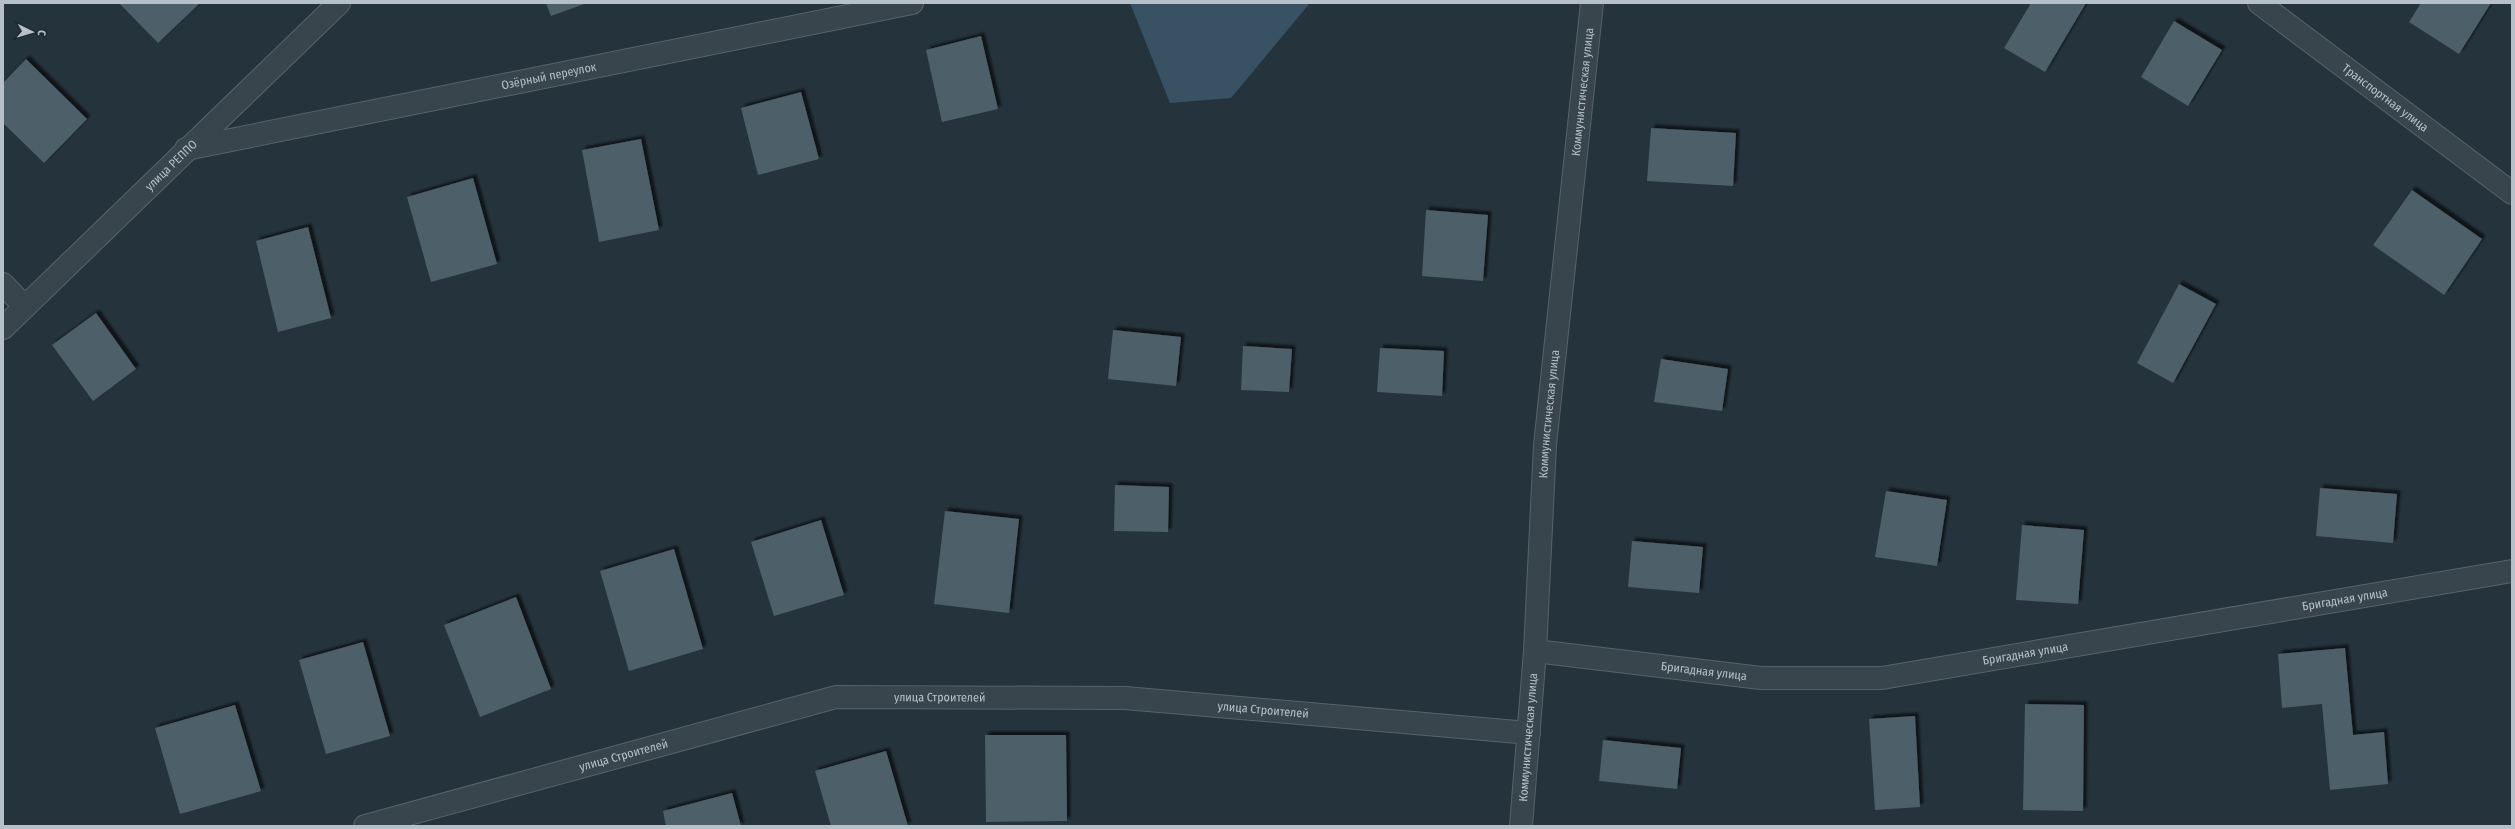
<svg xmlns="http://www.w3.org/2000/svg" width="2515" height="829" font-family="'Fira Sans Condensed',sans-serif">
	<defs>
		<filter id="shadow"><feDropShadow dx="3.5" dy="-3.5" stdDeviation="1" flood-color="#0009"/></filter>
	</defs>
	<rect width="100%" height="100%" fill="#25333d"/>
	<path fill="#395263" d="M1130,3H1310L1231,98L1170,103Z"/>
	<path fill="#4e5e68" filter="url(#shadow)" d="M119,3H198L199,4L158,43Z
		M546,3H587L551,16Z
		M2031,3H2086L2045,72L2004,48Z
		M2421,3H2491L2459,54L2409,22Z
		M2174,21L2222,50L2188,106L2141,77Z
		M981,36L998,109L942,122L926,50Z
		M26,59L87,119L44,163L3,123V83Z
		M801,92L819,159L758,175L741,108Z
		M1651,128L1736,133L1733,186L1647,181Z
		M641,139L659,230L599,242L582,150Z
		M473,178L497,264L431,282L407,197Z
		M2412,190L2482,239L2444,295L2373,245Z
		M1426,210L1488,215L1483,281L1422,276Z
		M308,227L331,318L278,332L256,241Z
		M2179,284L2216,304L2173,383L2137,363Z
		M96,313L136,369L93,401L52,345Z
		M1113,330L1181,337L1176,386L1108,379Z
		M1243,346L1292,349L1289,392L1241,390Z
		M1380,348L1444,351L1442,396L1377,392Z
		M1661,359L1728,369L1722,411L1654,402Z
		M1115,485L1169,487L1168,532L1114,531Z
		M2320,488L2397,494L2393,543L2316,536Z
		M1886,491L1947,500L1937,566L1875,557Z
		M945,511L1019,519L1009,613L934,604Z
		M821,520L844,595L774,616L751,542Z
		M2022,525L2084,530L2078,604L2016,600Z
		M1632,541L1703,547L1699,593L1628,587Z
		M674,549L703,649L629,671L600,571Z
		M516,597L551,689L480,717L444,625Z
		M363,642L390,736L326,754L299,660Z
		M2345,648L2353,735L2384,732L2388,784L2330,790L2322,704L2282,708L2278,654Z
		M2025,704L2084,705L2083,811L2023,810Z
		M235,705L261,791L180,814L155,728Z
		M1915,716L1920,807L1875,810L1869,719Z
		M985,735H1066L1067,821L986,822Z
		M1603,740L1681,748L1677,789L1599,781Z
		M886,751L908,826H831L815,771Z
		M732,793L741,826H666L663,811Z"/>
	<g fill="none" stroke-linecap="round" stroke-linejoin="round">
		<g stroke="#57636b" stroke-width="24">
			<g id="minor">
				<path id="s1" d="M2259,3L2512,193"/>
				<path id="s2" d="M186,149L912,3"/>
				<path d="M3,284L25,307"/>
				<path id="s3" d="M3,328L339,3"/>
				<path id="s4" d="M1535,651L1761,678H1882L2512,571"/>
				<path id="s5" d="M365,826L836,697L1125,698L1529,733"/>
			</g>
		</g>
		<g stroke="#57636b" stroke-width="24">
			<g id="tertiary">
				<path id="s6" d="M1521,826L1535,651L1545,445L1592,3"/>
			</g>
		</g>
		<use href="#minor" stroke="#39454d" stroke-width="22"/>
		<use href="#tertiary" stroke="#39454d" stroke-width="22"/>
	</g>
	<g text-anchor="middle" dominant-baseline="central" stroke-width="3.5" stroke-linejoin="round" paint-order="stroke">
		<g font-size="12" fill="#b5c0c8" stroke="#1e2a32">
			<text stroke="none"><textPath href="#s2" startOffset="370">Озёрный переулок</textPath></text>
			<text stroke="none"><textPath href="#s6" startOffset="737">Коммунистическая улица</textPath></text>
			<text stroke="none"><textPath href="#s1" startOffset="158">Транспортная улица</textPath></text>
			<text stroke="none"><textPath href="#s3" startOffset="234">улица РЕППО</textPath></text>
			<text stroke="none"><textPath href="#s6" startOffset="413">Коммунистическая улица</textPath></text>
			<text stroke="none"><textPath href="#s4" startOffset="818">Бригадная улица</textPath></text>
			<text stroke="none"><textPath href="#s4" startOffset="494">Бригадная улица</textPath></text>
			<text stroke="none"><textPath href="#s4" startOffset="170">Бригадная улица</textPath></text>
			<text stroke="none"><textPath href="#s5" startOffset="592">улица Строителей</textPath></text>
			<text stroke="none"><textPath href="#s5" startOffset="916">улица Строителей</textPath></text>
			<text stroke="none"><textPath href="#s6" startOffset="89">Коммунистическая улица</textPath></text>
			<text stroke="none"><textPath href="#s5" startOffset="268">улица Строителей</textPath></text>
		</g>
	</g>
	<rect width="2515" height="829" fill="none" stroke="#b5c0c8" stroke-width="8"/>
	<g transform="translate(32 32) rotate(95)" stroke="#1e2a32" stroke-width="3" paint-order="stroke">
	<path d="M0-3L7 15L0 10L-7 15Z" fill="#b5c0c8"/>
	<text y="-6" font-size="11" font-weight="bold" text-anchor="middle" fill="#b5c0c8">С</text>
	</g>
</svg>
